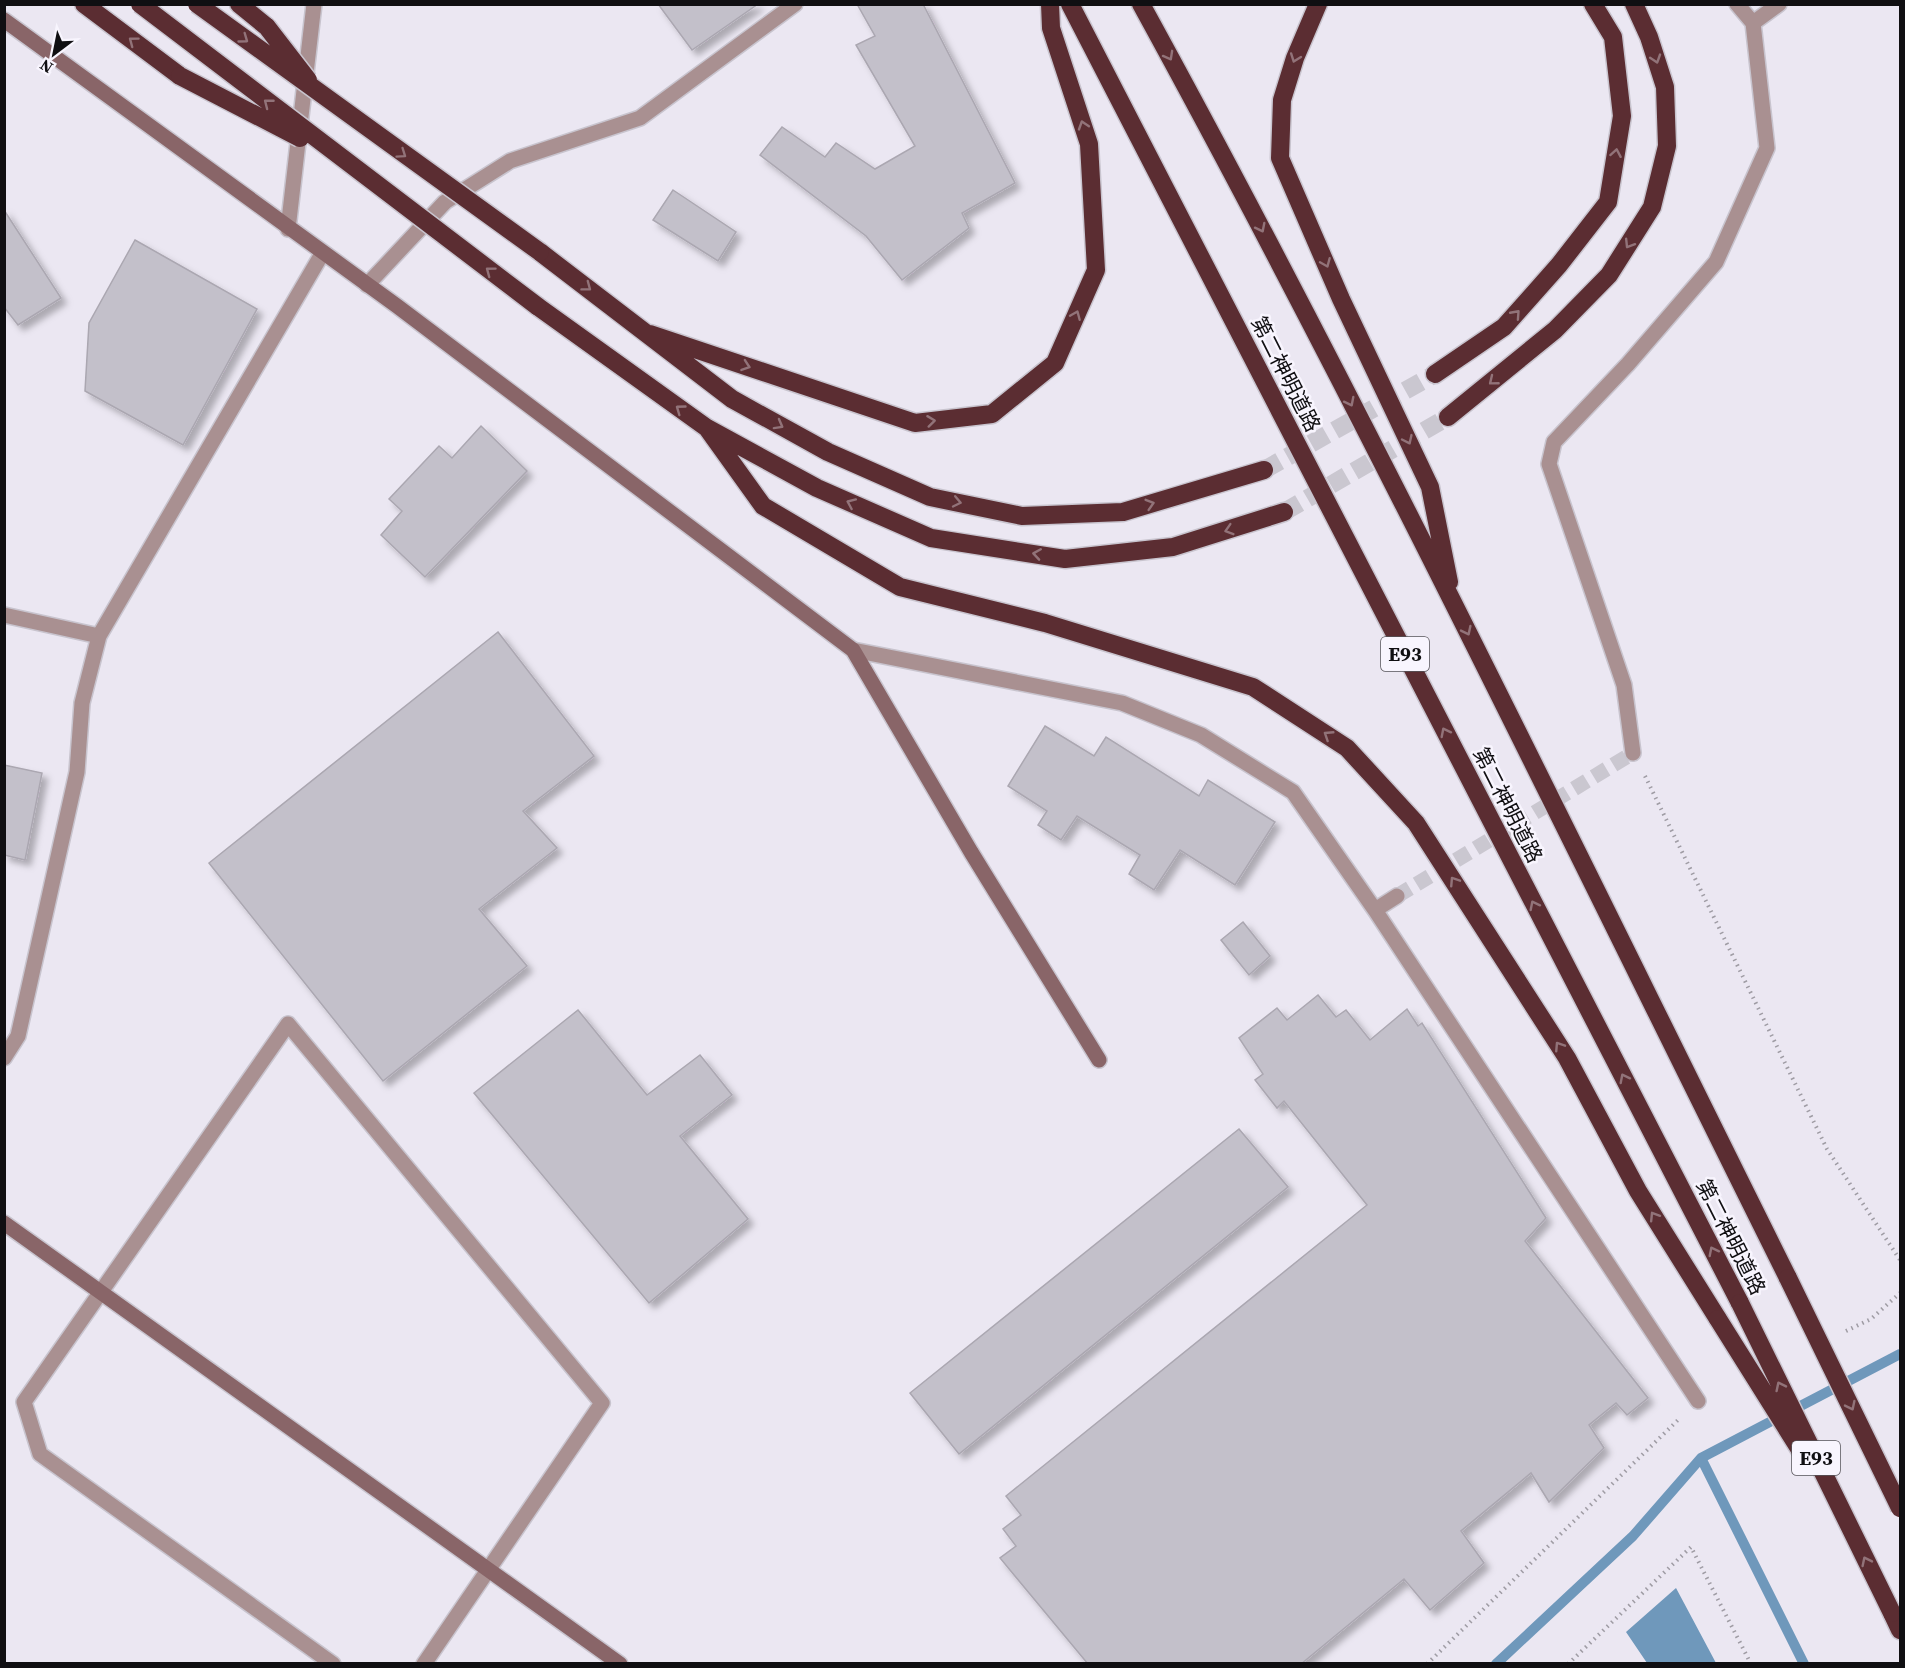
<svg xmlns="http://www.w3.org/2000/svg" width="1905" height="1668" font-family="'Source Serif 4','Noto Sans JP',serif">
	<defs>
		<filter id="shadow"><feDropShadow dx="5.5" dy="5.5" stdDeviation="3" flood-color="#0004"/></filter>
	</defs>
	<rect width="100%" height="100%" fill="#ebe7f2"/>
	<path fill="#6f98bb" d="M1676,1588L1716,1663H1717H1647L1626,1632Z"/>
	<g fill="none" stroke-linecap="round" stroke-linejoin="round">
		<path stroke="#6f98bb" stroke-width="10" d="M1701,1458L1804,1664
			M1496,1664L1633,1536L1701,1458L1900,1354"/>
	</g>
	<path fill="#c3c0ca" stroke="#aba7b1" stroke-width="1.5" filter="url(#shadow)" d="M658,4H758L692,50Z
		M857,4H923L1015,183L962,213L969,228L902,280L866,236L760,155L782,127L825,157L836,143L875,169L915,146L856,45L875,36Z
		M673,190L736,232L718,261L653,220Z
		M4,210L61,298L18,325L4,307Z
		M135,240L257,309L183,445L85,391L89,323Z
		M481,426L527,471L425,577L381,535L402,511L389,499L439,446L452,458Z
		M498,632L594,756L523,811L557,848L479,909L527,966L383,1081L209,863Z
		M1045,726L1094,756L1106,737L1199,796L1208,780L1275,822L1235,885L1180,850L1154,890L1129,874L1140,855L1077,816L1061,840L1038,825L1047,811L1008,786Z
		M4,765L42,773L25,860L4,855Z
		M1243,922L1270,956L1249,975L1221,940Z
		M1318,995L1336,1017L1346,1010L1370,1040L1407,1009L1418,1026L1422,1023L1546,1218L1525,1241L1648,1398L1627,1415L1616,1403L1589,1425L1604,1448L1549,1502L1531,1473L1461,1531L1484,1563L1430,1610L1404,1579L1301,1664H1088L1000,1558L1016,1546L1003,1529L1021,1515L1006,1496L1367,1205L1284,1101L1277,1108L1255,1080L1263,1074L1239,1038L1277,1008L1287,1020Z
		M578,1010L647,1095L700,1055L732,1095L680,1136L748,1219L649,1303L474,1093Z
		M1239,1129L1288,1187L959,1454L910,1393Z"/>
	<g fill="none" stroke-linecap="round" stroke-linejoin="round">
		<path stroke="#cac7d0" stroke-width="15" stroke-dasharray="15 8" stroke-linecap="butt" d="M1397,896L1633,753"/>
		<path stroke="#cac7d0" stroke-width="18" stroke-dasharray="18 9" stroke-linecap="butt" d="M1264,470L1435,374
			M1284,512L1448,417"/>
		<g stroke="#c8c4ce" stroke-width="18">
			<path id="street" d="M1737,4L1753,23
				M288,229L314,4
				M367,285L445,202L510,161L640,118L795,4
				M4,615L99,636
				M853,650L1122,703L1201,735L1293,792L1375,910L1397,896
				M1633,753L1624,685L1549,464L1554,442L1628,364L1716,262L1767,148L1753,23L1779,4
				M1375,910L1698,1401
				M4,1058L18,1036L77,772L82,703L99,636L322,254
				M333,1664L40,1454L24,1402L288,1024L602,1403L424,1664"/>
		</g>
		<g stroke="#c8c4ce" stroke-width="18">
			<path id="secondary" d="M4,20L397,306L853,650L971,852L1099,1060
				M4,1223L620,1664"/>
		</g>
		<g stroke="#c8c4ce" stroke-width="21">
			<path id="highway" d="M84,4L180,76
				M239,4L267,27
				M1070,4L1740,1303
				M1141,4C1370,422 1576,852 1788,1278
				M1318,4L1295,58L1282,100L1280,158L1341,299L1430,487L1449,582
				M540,252L732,399L828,452L930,497L1022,516L1123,512L1264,470
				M537,306L707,428L817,488L931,538L1065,559L1173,547L1284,512
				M650,334L915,423L992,414L1055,363L1096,270L1089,144L1051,28L1050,4
				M1435,374L1504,327L1559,265L1608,202L1622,116L1613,37L1593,4
				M1448,417L1555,330L1609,275L1652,207L1667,146L1665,87L1649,37L1634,4
				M707,428L763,506L900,587L1045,623L1253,687L1347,748L1416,823L1567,1058L1638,1191L1718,1319
				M1892,1613L1900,1630"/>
		</g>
		<path stroke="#9f9ca4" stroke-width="4" stroke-dasharray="1.5 4.5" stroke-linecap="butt" d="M1645,776L1827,1149L1900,1260
			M1846,1331L1871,1319L1900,1293
			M1427,1664L1678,1420
			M1568,1664L1691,1547L1751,1664"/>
		<use href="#street" stroke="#a99091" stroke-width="15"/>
		<use href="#secondary" stroke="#896568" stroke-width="15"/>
		<use href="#highway" stroke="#5b2d32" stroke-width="18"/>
		<g stroke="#c8c4ce" stroke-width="21" stroke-linecap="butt">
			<path id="highway-bridge" d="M140,4L537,306
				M197,4L540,252
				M267,27L308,80
				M180,76L300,138
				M1788,1278L1900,1508
				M1740,1303L1892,1613
				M1718,1319L1802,1453"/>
		</g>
		<use href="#highway-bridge" stroke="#5b2d32" stroke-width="18"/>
	</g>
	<defs><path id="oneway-chevron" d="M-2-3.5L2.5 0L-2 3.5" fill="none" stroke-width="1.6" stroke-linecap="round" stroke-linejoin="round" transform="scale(1.5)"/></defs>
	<g stroke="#927379">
		<use href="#oneway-chevron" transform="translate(244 39) rotate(36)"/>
		<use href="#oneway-chevron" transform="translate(133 41) rotate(-143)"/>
		<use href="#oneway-chevron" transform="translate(1169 56) rotate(61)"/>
		<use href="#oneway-chevron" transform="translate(1295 58) rotate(110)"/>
		<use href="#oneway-chevron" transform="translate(1656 59) rotate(72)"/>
		<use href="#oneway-chevron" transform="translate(268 103) rotate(-142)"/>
		<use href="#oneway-chevron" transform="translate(1083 125) rotate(-108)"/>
		<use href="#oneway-chevron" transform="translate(1616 153) rotate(-80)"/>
		<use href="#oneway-chevron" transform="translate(402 154) rotate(35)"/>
		<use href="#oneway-chevron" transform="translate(1261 228) rotate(63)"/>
		<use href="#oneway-chevron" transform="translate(1629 244) rotate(122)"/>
		<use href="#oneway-chevron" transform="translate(1326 263) rotate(67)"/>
		<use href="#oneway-chevron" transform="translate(490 271) rotate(-143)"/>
		<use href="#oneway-chevron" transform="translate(587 287) rotate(37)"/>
		<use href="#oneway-chevron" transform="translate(1516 314) rotate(-48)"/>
		<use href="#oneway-chevron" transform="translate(1076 315) rotate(-67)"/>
		<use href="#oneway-chevron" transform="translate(746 366) rotate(19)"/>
		<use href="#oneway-chevron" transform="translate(1493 381) rotate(141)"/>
		<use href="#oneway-chevron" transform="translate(1350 402) rotate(63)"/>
		<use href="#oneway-chevron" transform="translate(680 409) rotate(-144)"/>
		<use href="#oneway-chevron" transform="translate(931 421) rotate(-7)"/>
		<use href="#oneway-chevron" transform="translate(779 425) rotate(29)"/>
		<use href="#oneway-chevron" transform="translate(1408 440) rotate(65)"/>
		<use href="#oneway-chevron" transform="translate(957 502) rotate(12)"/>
		<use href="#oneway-chevron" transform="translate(851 503) rotate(-156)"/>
		<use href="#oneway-chevron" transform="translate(1150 504) rotate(-17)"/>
		<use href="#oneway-chevron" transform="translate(1229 530) rotate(163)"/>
		<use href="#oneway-chevron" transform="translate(1037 554) rotate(-171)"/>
		<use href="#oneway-chevron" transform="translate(1467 631) rotate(64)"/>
		<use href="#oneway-chevron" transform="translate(1445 732) rotate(-117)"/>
		<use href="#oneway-chevron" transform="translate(1328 735) rotate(-147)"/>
		<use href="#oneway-chevron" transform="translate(1454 881) rotate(-123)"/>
		<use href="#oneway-chevron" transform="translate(1534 905) rotate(-117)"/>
		<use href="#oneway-chevron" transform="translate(1559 1046) rotate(-123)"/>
		<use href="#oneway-chevron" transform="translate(1624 1078) rotate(-117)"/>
		<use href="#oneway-chevron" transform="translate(1654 1216) rotate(-122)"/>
		<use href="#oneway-chevron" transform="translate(1713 1251) rotate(-117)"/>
		<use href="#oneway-chevron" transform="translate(1780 1386) rotate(-116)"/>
		<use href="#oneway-chevron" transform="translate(1851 1406) rotate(64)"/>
		<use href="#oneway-chevron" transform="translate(1866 1561) rotate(-116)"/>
	</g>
	<g text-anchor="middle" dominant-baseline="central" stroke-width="5" stroke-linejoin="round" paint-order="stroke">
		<g fill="#f8f5fe" stroke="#565459" stroke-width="1.5">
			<rect x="1381" y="637" width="48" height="34" rx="4.5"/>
			<rect x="1792" y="1441" width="48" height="34" rx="4.5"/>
		</g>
		<g font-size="20" font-weight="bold" fill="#100f12">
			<text x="1405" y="654">E93</text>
			<text x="1816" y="1458">E93</text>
		</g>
		<g font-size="21" fill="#100f12" stroke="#f8f5fe">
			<text transform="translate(1286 374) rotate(63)">第二神明道路</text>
			<text transform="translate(1508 805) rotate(63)">第二神明道路</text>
			<text transform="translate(1731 1237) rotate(63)">第二神明道路</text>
		</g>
	</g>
	<rect width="1905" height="1668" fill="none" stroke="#100f12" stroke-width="12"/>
	<g transform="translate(54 54) rotate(212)" stroke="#f8f5fe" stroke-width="4.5" paint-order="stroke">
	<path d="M0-4.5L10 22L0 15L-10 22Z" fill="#100f12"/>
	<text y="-9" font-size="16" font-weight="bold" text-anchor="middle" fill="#100f12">N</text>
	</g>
</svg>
